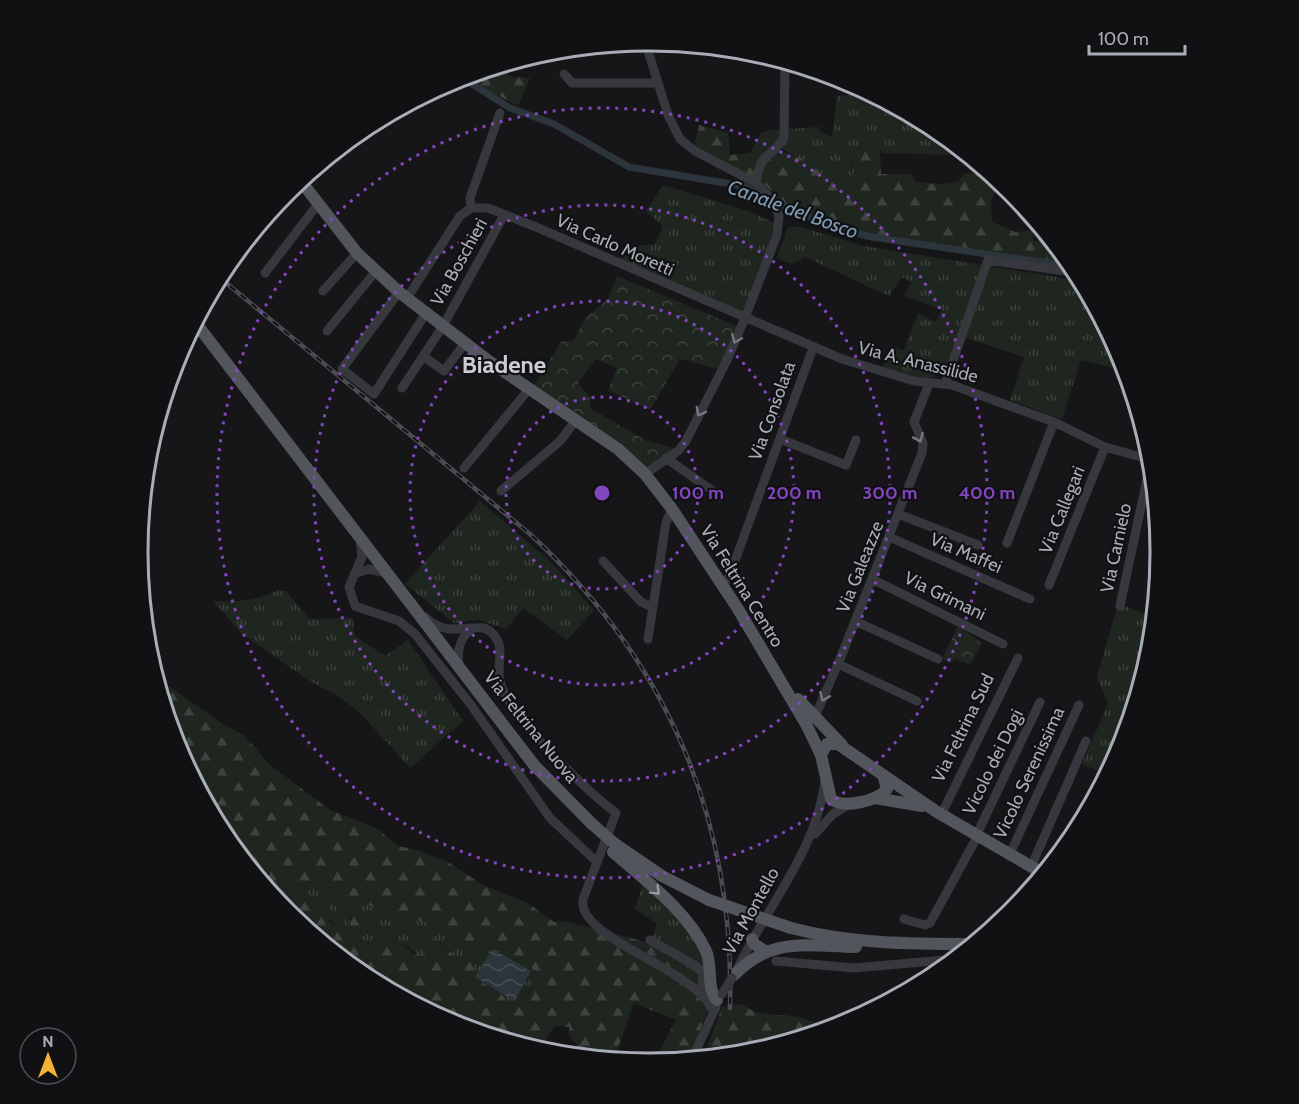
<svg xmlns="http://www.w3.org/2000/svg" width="1299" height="1104" font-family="Cabin,sans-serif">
	<defs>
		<pattern id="grass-tufts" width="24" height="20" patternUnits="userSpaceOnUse" patternTransform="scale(1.5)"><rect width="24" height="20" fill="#1e261f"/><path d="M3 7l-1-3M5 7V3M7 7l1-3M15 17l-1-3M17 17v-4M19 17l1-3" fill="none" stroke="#3c433d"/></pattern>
		<pattern id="forest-firs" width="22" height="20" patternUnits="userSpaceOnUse" patternTransform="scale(1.5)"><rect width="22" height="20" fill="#1e261f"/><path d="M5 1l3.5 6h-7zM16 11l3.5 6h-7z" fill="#3c433d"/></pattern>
		<pattern id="park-crowns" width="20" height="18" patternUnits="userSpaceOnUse" patternTransform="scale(1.5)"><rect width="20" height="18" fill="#1e261f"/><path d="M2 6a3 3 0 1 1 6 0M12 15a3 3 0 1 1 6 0" fill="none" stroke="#3c433d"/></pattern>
		<pattern id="water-waves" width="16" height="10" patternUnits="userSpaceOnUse" patternTransform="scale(1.5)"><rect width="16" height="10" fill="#2c353c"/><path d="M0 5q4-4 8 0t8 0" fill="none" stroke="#485056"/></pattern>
	</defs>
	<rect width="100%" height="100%" fill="#161618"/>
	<path fill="url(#grass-tufts)" d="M870,93L934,127L965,155L882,153L880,148L851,165L855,169L852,178L836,181L821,176L801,159L774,145L772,130L820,127V132L832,137L837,96Z
		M663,185L748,211L777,224L743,316L618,263L624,247L655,244L663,226L646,211Z
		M788,227H801L864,246L1082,281L1122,357L1126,371L1081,360L1062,419L1010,400L1024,357L958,335L945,368L932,378L911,376L882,369L891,346L904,350L918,313L935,322L942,310L904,296L911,282L902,277L889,296L805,257L792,264L777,258Z
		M480,501L551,562L594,610L567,640L523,608L506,629L479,620L454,623L405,584Z
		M1160,564L1151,652L1122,748L1107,775L1082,764L1108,704L1097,677L1118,603L1150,616Z
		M279,590L286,591L309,619L353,618L355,636L385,656L408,640L463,721L410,768L359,712L338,696L308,680L241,633L213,601C238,603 256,600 279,590Z
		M295,879L325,886L394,916L425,922L442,933H452L474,946L507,949L517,961L526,964L538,973C531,987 527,1003 509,1004L499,993L473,977L471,961L461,960L440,944L421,946L425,950L424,955H418L407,946L393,941H373V951L362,952L356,945L363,926L350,916L349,927L339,928L309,901C299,904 292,901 284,894L286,884Z
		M643,883L682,916L703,958L708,982L650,943L657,924L635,909Z"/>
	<path fill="url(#forest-firs)" fill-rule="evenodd" d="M515,61L505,67V72L514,77L530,78L518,106L463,77Z
		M699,125L728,133L730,155L750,153L761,133L772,130C773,135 773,145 777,148C781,152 796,156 802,159C822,171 824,185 852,178L855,169L847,155C858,142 864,143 880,148L881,174H910L916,182L937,184L958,182L965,173L993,175L1000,182L991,201L992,222L1015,232L1034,230L1033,241L1054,242L1076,269L838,230L811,220L803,212L778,199L766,186L694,147Z
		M156,677L223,724L246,737L269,764L330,810L378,829L398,846L414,849L448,862L483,885L528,903L554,922L564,921L650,943L708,982L707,1011L690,1060L659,1062L655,1059L676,1020L634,1003L615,1057C596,1057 582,1050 569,1036V1027L555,1026L539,1050L453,1024L365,977L288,913L224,836L177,747ZM295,879L325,886L394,916L425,922L442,933H452L474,946L507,949L517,961L526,964L538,973L533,981C534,994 520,1003 509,1004L502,995L474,977L475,963L461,960L431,938L421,939L417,942L425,950L423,955L413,954C399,938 393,942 372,941L373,951L362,952L356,945L364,921L359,913L353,912L349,927L339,928L330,922L328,918L333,915L329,906C314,896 298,907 284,894L286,884Z
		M741,1004L757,1013L791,1016L837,1027L756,1052C745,1045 738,1053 729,1056C721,1058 711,1057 703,1058L722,1007Z"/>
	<path fill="url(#park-crowns)" d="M617,276L739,327L719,369L680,359L650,410L608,390L617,368L596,359L578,383L590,398V408L645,440L677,449L643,470L533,387L561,342L574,340L585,318L608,299Z
		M958,626L982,643L970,665L954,658L951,663L942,659Z"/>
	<path fill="url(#water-waves)" d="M493,949L531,971L514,1001L475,977Z"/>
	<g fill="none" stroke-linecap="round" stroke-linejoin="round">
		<path stroke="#2c353c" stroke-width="7" d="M461,77L510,108L554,124L629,167L743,186L830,227L872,237L1074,267"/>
		<path stroke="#37383d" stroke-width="9" d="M647,46H707
			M564,74L572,83H658
			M756,183C761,148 772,160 784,137L785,61
			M471,208H488L536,227L842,359L914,381L952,385L1054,422L1105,447L1152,460
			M471,208L470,198L500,113
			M265,273L318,204
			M323,291L357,253
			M399,292L342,369L374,394L426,313
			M407,298L460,216L471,208
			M327,331L376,271
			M423,356L444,371L465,343
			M945,384L988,260L1078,273
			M402,388L443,326L504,215
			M780,439L846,465L856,440
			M666,458L721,497
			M464,468L529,389
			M645,474L678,451L686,441L727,360L745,318L777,235L779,216L773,201L756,183L695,151L680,139L668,115L645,41
			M501,491L560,441L576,420
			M898,514L978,545
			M889,537L1030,599
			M360,539L362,557L349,587L355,606L399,621L415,634L471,705L550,818L597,862
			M1007,543L1054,422
			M603,561L641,602L652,607
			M354,574L369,569L389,574
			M872,579L1003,644
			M722,585L729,577L813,348
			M1049,585L1105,447
			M1120,606L1151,460
			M425,617C450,642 479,618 492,633C508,649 494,666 501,685C512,719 586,790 616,813L583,899C576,939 698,970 712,1010
			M855,621L938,659
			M648,639L666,522L672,509
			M838,664L917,701
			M459,665C457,651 459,639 471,629
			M811,719L817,712L838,664L922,453L923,443L914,422L929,384
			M941,815L1018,658
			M815,834L833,814L850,804
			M976,836L1040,702
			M1009,856L1079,705
			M1031,867L1086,741
			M904,919L925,925L930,923L977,837
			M650,940L696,966L703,973L702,995
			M776,961L854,968L956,959
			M737,970C766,907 817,851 825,780
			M580,1049L591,1058
			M692,1059L716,1007"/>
		<path stroke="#53555c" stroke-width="12" d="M300,180L357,253L399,292L490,362L618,449L645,474L672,509L738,609L806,724L821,755L831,799C843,809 878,801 887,789L884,778
			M195,322L534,765L592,824
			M798,699L842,745
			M821,755L827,744H838L937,812L1044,874
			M875,798L922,806
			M615,844L662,876L709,900
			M613,852C645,880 688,912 706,951C713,966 706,989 717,1000
			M791,928C852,944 912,944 974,944
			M752,939L754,944L765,951
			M734,975C772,936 807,946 856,947"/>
		<g stroke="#4a4c52" stroke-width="4.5">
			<path id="rail" d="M219,277L530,534C668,662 735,820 730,1008"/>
		</g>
		<use href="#rail" stroke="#111113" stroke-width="2" stroke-dasharray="7" stroke-linecap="butt"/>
		<path stroke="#37383d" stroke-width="9" d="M722,994L732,978"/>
		<path stroke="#53555c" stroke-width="12" d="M592,824L615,844
			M709,900L791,928"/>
	</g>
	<defs><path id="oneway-chevron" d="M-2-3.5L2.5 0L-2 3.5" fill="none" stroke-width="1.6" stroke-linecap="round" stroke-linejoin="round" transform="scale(1.5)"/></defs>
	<g stroke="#757881">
		<use href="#oneway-chevron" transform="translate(736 339) rotate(113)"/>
		<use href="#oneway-chevron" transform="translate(700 412) rotate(118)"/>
		<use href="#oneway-chevron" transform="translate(919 438) rotate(66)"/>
		<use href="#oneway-chevron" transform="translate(824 697) rotate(113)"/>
	</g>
	<use stroke="#979ba6" href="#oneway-chevron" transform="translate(656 891) rotate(45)"/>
	<g fill="none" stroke="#8446be" stroke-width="3" stroke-dasharray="3 6">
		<circle cx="602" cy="493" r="96"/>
		<circle cx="602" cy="493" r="192"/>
		<circle cx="602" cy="493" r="288"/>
		<circle cx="602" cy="493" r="385"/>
	</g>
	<g text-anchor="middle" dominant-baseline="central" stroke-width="4.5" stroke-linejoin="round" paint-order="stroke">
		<g font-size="18" fill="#a8adb8" stroke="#111113">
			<text transform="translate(615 245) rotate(24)">Via Carlo Moretti</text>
			<text transform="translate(459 262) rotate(-61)">Via Boschieri</text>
			<text transform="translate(918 362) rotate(14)">Via A. Anassilide</text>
			<text transform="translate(772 411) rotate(-70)">Via Consolata</text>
			<text transform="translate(1062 510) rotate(-68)">Via Callegari</text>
			<text transform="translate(1116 548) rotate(-78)">Via Carnielo</text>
			<text transform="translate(966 553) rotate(23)">Via Maffei</text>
			<text transform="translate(860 567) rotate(-68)">Via Galeazze</text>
			<text transform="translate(742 586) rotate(58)">Via Feltrina Centro</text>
			<text transform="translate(945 596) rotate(26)">Via Grimani</text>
			<text transform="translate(531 727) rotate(51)">Via Feltrina Nuova</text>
			<text transform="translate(963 728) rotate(-64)">Via Feltrina Sud</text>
			<text transform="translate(993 762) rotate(-64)">Vicolo dei Dogi</text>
			<text transform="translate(1029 773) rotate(-65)">Vicolo Serenissima</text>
			<text transform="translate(751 911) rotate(-61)">Via Montello</text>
		</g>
		<g font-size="20" font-style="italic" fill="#7f9bb3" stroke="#111113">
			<text transform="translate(793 209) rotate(20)">Canale del Bosco</text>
		</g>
		<g font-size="24" font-weight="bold" fill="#c9ccd4" stroke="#111113">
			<text x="504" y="364">Biadene</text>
		</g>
	</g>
	<path d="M0 0H1299V1104H0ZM148 552a501 501 0 1 1 1002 0a501 501 0 1 1-1002 0Z" fill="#111113" fill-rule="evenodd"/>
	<path fill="none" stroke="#a8adb8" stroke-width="3" d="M148 552a501 501 0 1 1 1002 0a501 501 0 1 1-1002 0Z"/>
	<circle cx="602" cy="493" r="9" fill="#8446be" stroke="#111113" stroke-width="3"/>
	<g font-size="18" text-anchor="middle" font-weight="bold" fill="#8446be" stroke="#111113" stroke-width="4.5" stroke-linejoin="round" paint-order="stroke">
		<text x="698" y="499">100 m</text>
		<text x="794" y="499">200 m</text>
		<text x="890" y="499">300 m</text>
		<text x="987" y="499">400 m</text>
	</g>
	<g transform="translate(48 1056)"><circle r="28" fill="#111113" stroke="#4d4f55" stroke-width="1.5"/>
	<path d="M0-4.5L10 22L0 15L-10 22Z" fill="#f2b134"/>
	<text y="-9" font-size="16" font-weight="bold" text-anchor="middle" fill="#a8adb8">N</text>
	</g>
	<path d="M1089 45v9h96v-9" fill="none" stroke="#a8adb8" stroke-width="3"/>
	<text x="1098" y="45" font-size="18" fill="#a8adb8" stroke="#111113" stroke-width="4.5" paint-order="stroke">100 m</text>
</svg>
